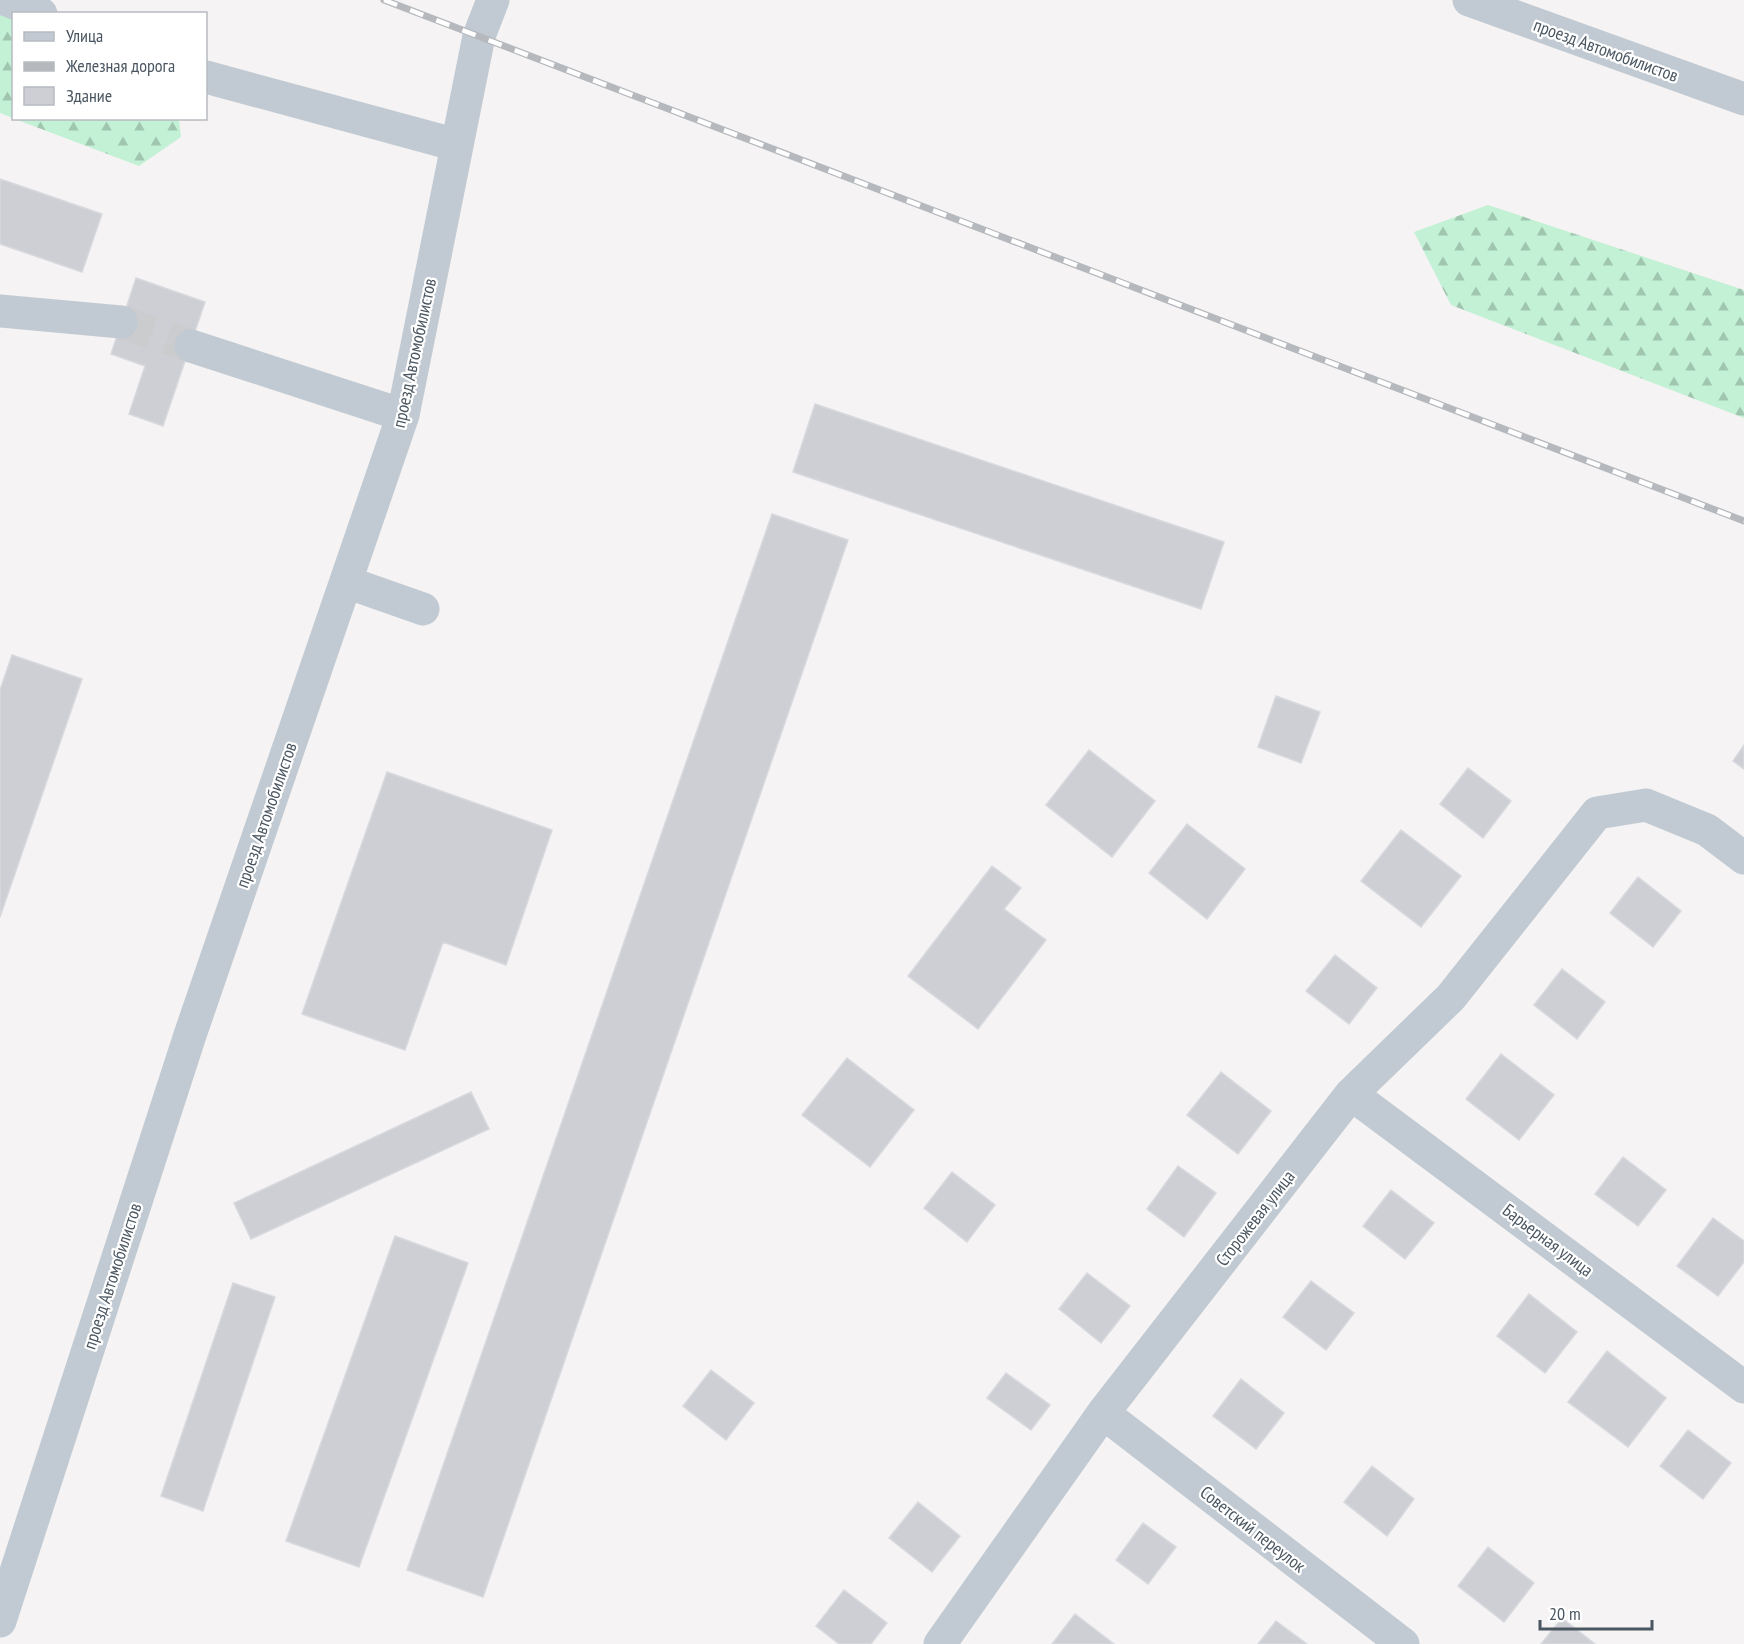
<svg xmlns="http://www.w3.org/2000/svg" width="1744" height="1644" font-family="'PT Sans Narrow',sans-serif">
	<defs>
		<pattern id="forest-firs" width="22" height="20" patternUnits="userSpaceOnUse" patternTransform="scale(1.5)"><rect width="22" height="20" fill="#c3f1d5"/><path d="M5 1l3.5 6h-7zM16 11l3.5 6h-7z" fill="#a0c6b0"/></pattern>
	</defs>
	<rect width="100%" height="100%" fill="#f5f3f3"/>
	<path fill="url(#forest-firs)" d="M0,10L13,15V118L0,113Z
		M15,119H179L181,137L139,166Z
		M1488,205L1744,290V418L1451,305L1414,232Z"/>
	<path fill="#cdcfd5" stroke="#d7d9de" stroke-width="1.5" d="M0,179L102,214L82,272L0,244Z
		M136,278L205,302L163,426L129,414L145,366L111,354Z
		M815,404L1224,542L1201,609L793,472Z
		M772,514L848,540L483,1597L407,1570Z
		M12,655L82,679L0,917V690Z
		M1276,696L1320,712L1301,763L1258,747Z
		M1744,745V769L1733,761Z
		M1089,750L1155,801L1112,857L1046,805Z
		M1468,768L1511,801L1483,838L1440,804Z
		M387,772L552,830L506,965L443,942L405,1050L302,1014Z
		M1187,824L1245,869L1207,919L1149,873Z
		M1401,830L1461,876L1421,927L1361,881Z
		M992,866L1021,888L1004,909L1046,940L978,1029L908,976Z
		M1638,877L1681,911L1653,947L1610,913Z
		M1335,955L1377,988L1349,1024L1306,991Z
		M1562,969L1605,1002L1577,1039L1534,1005Z
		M1501,1054L1554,1095L1519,1140L1466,1099Z
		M847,1058L914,1110L870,1167L802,1115Z
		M1221,1072L1271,1111L1238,1154L1187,1115Z
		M471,1092L489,1129L251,1239L234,1203Z
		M1623,1157L1666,1190L1638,1226L1595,1194Z
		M1178,1166L1216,1193L1184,1237L1147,1209Z
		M952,1172L995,1205L967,1242L924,1208Z
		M1391,1190L1434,1223L1405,1259L1363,1226Z
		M1713,1218L1744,1241V1262L1718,1296L1677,1266Z
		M395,1236L468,1263L359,1567L286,1541Z
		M1087,1273L1130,1306L1101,1343L1059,1309Z
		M1311,1281L1354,1313L1326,1350L1283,1317Z
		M233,1283L275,1297L203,1511L161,1496Z
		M1529,1294L1577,1332L1545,1373L1497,1336Z
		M1607,1351L1666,1398L1628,1447L1568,1402Z
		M711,1370L754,1403L726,1440L683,1406Z
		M1006,1373L1050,1405L1031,1430L987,1398Z
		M1241,1379L1284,1413L1256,1449L1213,1416Z
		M1688,1430L1731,1463L1703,1499L1660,1466Z
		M1372,1466L1414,1499L1387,1536L1344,1502Z
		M918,1502L960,1536L932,1572L889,1538Z
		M1143,1523L1176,1547L1148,1584L1116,1560Z
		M1488,1547L1534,1583L1504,1622L1458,1586Z
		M844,1590L887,1623L871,1644H839L816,1626Z
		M1075,1614L1114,1644H1052Z
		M1562,1618L1595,1644H1541Z
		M1276,1621L1307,1644H1258Z"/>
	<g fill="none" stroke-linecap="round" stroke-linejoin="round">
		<path stroke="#caccce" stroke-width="33" stroke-dasharray="33 16" stroke-linecap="butt" d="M121,322L191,346"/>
		<path stroke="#c1cad2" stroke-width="33" d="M7,0L41,14
			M1469,0L1744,99
			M206,77L457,145
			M0,311L121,322
			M191,346L403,415
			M346,582L423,609
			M1351,1094L1744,1387
			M1103,1413L1403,1644
			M0,1621L190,1035L403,415L479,36L493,0
			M940,1644L1103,1413L1351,1094L1451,997L1597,813L1646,805L1707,830L1744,858"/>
		<g stroke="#b5b8bd" stroke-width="7">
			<path id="rail" d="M384,0L1744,521"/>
		</g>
		<use href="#rail" stroke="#fff" stroke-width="4.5" stroke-dasharray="14" stroke-linecap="butt"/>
	</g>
	<g text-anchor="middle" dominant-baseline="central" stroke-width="4.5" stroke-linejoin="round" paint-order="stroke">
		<g font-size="18" fill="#4a5661" stroke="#fff">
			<text transform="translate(1606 50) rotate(20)">проезд Автомобилистов</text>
			<text transform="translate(414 353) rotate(-78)">проезд Автомобилистов</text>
			<text transform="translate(266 815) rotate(-71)">проезд Автомобилистов</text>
			<text transform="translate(1255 1218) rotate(-52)">Сторожевая улица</text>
			<text transform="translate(1548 1240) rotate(37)">Барьерная улица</text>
			<text transform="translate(112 1276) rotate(-72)">проезд Автомобилистов</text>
			<text transform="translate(1253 1529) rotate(38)">Советский переулок</text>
		</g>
	</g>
	<rect x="12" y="12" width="195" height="108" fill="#ffffff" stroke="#b7bbc0" stroke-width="1.5"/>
	<rect x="24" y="32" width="30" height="9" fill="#c1cad2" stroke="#b7bbc0" stroke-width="1.5"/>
	<text x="66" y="42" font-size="18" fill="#4a5661">Улица</text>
	<rect x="24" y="62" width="30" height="9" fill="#b5b8bd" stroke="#b7bbc0" stroke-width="1.5"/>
	<text x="66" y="72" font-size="18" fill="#4a5661">Железная дорога</text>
	<rect x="24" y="87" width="30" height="18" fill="#cdcfd5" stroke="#b7bbc0" stroke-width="1.5"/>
	<text x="66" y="102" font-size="18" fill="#4a5661">Здание</text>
	<path d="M1540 1620v9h112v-9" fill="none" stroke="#4a5661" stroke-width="3"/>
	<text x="1549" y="1620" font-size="18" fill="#4a5661" stroke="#ffffff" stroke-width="4.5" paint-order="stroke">20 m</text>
</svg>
